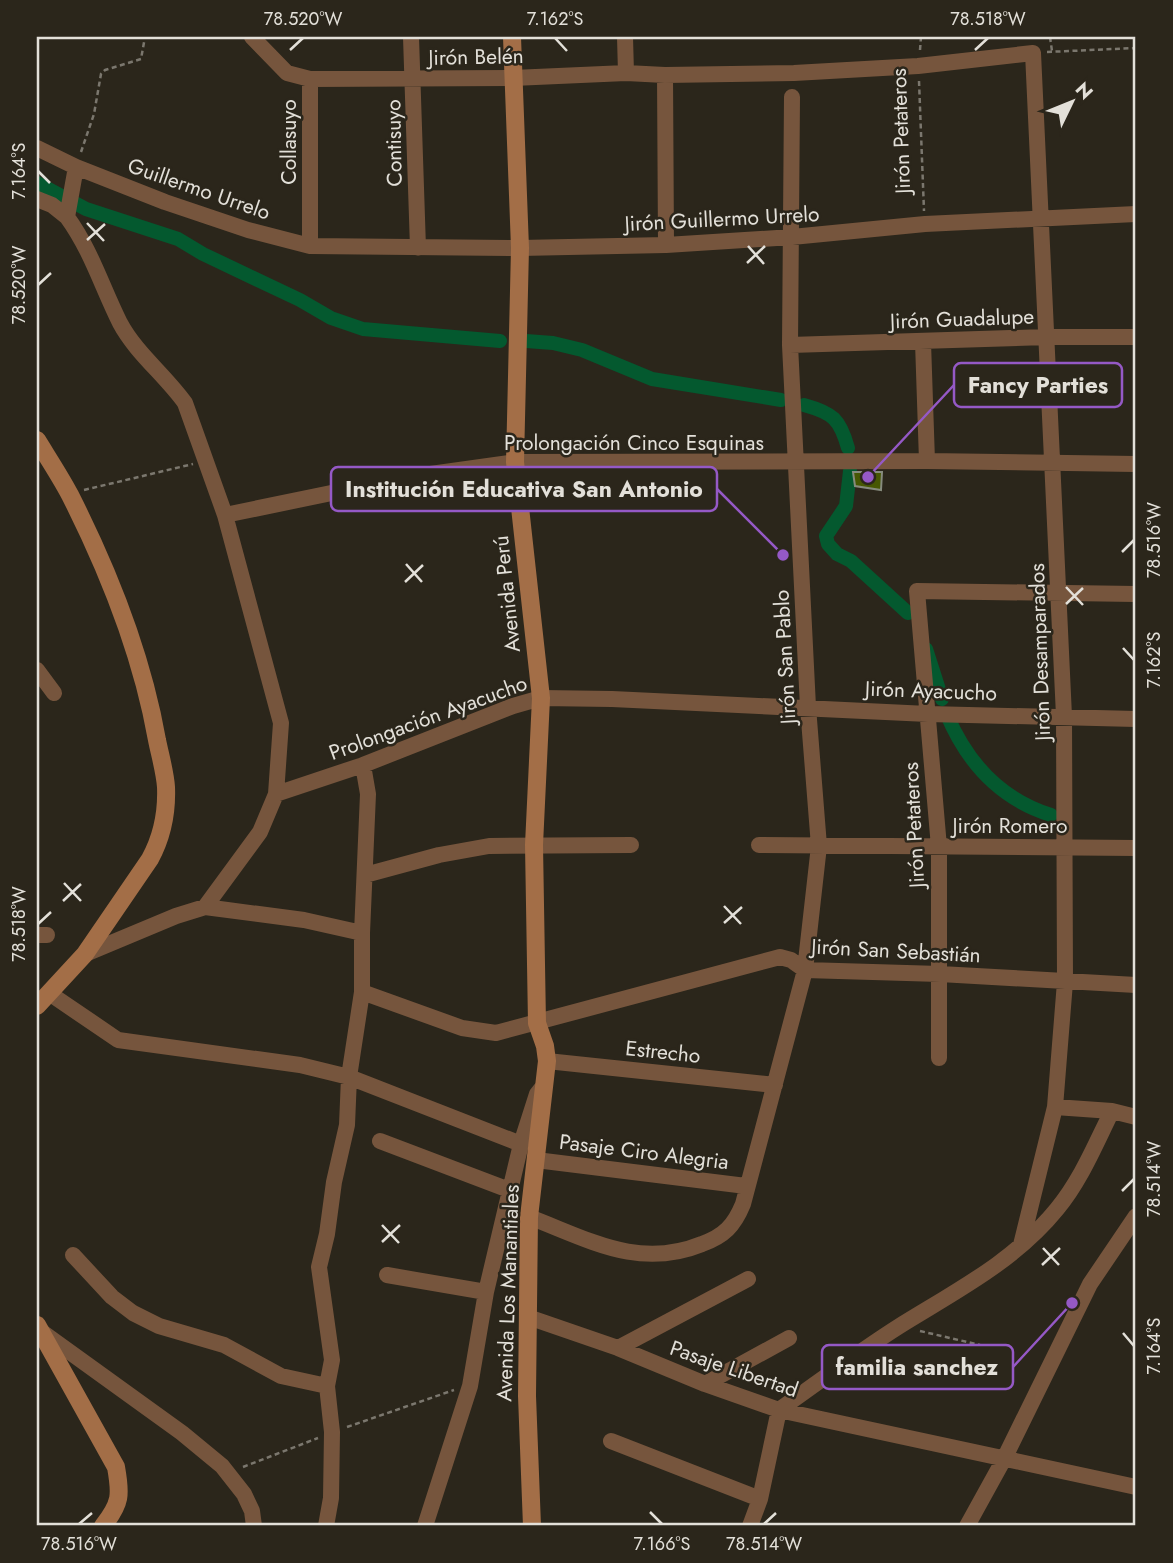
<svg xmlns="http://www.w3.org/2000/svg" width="1173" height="1563" font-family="Jost,sans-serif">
	<rect width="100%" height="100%" fill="#2b261b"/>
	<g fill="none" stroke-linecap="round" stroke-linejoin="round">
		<path stroke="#04592f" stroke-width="14" d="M37,183L86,209L178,239L203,254L300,300L331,318L363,329L500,341
			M526,341L553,343L582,350L652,379L781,400
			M804,405C833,413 840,419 848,448
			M850,471L846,506L826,536L828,544L837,554L851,561L908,613
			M926,649L942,699
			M947,715C967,762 1000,799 1051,815"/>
	</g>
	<path fill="#475703" stroke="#868b7d" stroke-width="2" d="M853,472H882L881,490L855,486Z"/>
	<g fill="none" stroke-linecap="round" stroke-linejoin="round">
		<path stroke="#7b776e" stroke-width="2.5" stroke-dasharray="5 3.5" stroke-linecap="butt" d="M1050,37L1052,51
			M920,50L921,37
			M1047,52L1136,48
			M919,81L924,211
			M81,152L94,114L101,74L105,70L141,59L145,37
			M84,490L193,464
			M920,1331L980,1345
			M347,1427L454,1390
			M243,1467L318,1438"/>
		<path stroke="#76553d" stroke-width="16" d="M252,37L287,73L310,79L513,78L626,73L665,75L794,73L918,66L1033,53L1064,716L1065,982L1055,1107L1021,1245
			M411,37L418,248
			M625,37L626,73
			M665,75L666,245
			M37,148L76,167L165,202L248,230L310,246L520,248L666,245L792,237L925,224L1136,214
			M76,167L67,217C91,250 102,287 120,323C136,353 165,375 185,403L225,515L281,723L276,794L260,832L205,907
			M37,199L52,205L67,217
			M310,246V79
			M923,342L927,461
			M790,345L1046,337H1136
			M225,515L409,477L515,462L927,461L1136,464
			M37,670L54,693
			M276,794L363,765L513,706L541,698L612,699L928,714L1136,719
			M759,845L1136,848
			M365,875L439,855L489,846L631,845
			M37,935H47
			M85,954L176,916L205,907L304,920L362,933
			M362,992L462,1028L496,1033L780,957L791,960L805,970L940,974L1136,985
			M49,993L118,1040L300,1065L349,1077L521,1144
			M939,1058V847L917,591L1136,594
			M547,1061L775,1085
			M1055,1107L1112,1111L1136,1117
			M380,1141L509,1190
			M536,1160L746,1186
			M529,1217C588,1239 638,1270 702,1244C724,1236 734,1226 743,1204L805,970L819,846L808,707L790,345L792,97
			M73,1255L112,1297L133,1313L159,1326L224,1345L281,1376L327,1386
			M387,1275L486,1292
			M528,1317L618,1348L705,1384L779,1410L1136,1487
			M42,1332L182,1433L222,1466L244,1494L252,1511L254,1526
			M618,1348L748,1279
			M705,1384L789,1338
			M611,1441L760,1499
			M326,1526L331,1498L332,1432L327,1386L332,1360L319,1267L327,1234L334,1182L347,1125L349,1077L362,992V933L368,794L363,765
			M425,1526L470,1386L486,1292L521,1144L537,1094L541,1089
			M750,1526L760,1499L779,1410C819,1382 857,1353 898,1327C954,1292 1014,1262 1057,1209C1081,1180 1095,1145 1112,1111
			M967,1526L1004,1459L1090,1284L1136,1216"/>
		<path stroke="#a36e47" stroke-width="18" d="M512,37L520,248L515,462L541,698L534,845L537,1023L545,1046L547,1061L529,1217L527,1396L532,1526
			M37,440C48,458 60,476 70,495C109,572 142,655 157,740C160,755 165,772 166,787C167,812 162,837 150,859L85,954L37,1006
			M37,1325L116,1467C121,1495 121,1503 103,1526"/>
	</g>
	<path fill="none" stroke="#e3e0d9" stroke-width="2.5" d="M555,38L567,51M290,50L303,38M975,50L988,38M38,171L50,183M87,223L104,241M87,240L105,224M748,246L764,264M747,263L765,246M38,285L51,273M1122,552L1134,540M406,564L422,582M405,582L423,565M1066,587L1083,605M1066,604L1083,588M1123,648L1134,660M64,883L81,901M63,901L81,884M724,906L741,924M724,923L742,907M38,924L51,912M1122,1191L1134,1179M382,1225L399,1243M382,1242L400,1225M1043,1248L1059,1265M1042,1265L1060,1248M1123,1333L1134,1346M650,1512L662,1524M79,1524L92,1513M764,1524L776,1513"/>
	<g text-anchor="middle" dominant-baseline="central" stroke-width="5" stroke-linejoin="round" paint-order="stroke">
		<g font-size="21" fill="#e3e0d9" stroke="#2b261b">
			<text transform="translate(476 57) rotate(-1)">Jirón Belén</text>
			<text transform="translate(901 131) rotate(-92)">Jirón Petateros</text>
			<text transform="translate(289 142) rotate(-90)">Collasuyo</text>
			<text transform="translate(394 143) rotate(-91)">Contisuyo</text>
			<text transform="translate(199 189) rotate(19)">Guillermo Urrelo</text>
			<text transform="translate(722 219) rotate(-3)">Jirón Guillermo Urrelo</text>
			<text transform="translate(962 319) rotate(-2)">Jirón Guadalupe</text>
			<text x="634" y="443">Prolongación Cinco Esquinas</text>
			<text transform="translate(507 594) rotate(-96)">Avenida Perú</text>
			<text transform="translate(1040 652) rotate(-92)">Jirón Desamparados</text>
			<text transform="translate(785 657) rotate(-93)">Jirón San Pablo</text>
			<text transform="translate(931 691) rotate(2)">Jirón Ayacucho</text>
			<text transform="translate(428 718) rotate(-20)">Prolongación Ayacucho</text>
			<text transform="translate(914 825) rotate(-93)">Jirón Petateros</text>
			<text x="1010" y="826">Jirón Romero</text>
			<text transform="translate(896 951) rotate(3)">Jirón San Sebastián</text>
			<text transform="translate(663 1052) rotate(6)">Estrecho</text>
			<text transform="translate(644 1152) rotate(7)">Pasaje Ciro Alegria</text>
			<text transform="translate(508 1293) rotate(-88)">Avenida Los Manantiales</text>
			<text transform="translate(734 1369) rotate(19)">Pasaje Libertad</text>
		</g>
	</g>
	<path fill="none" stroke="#9559c6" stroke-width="2.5" d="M868 477L954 385M783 555L717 489M1072 1303L1013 1367"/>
	<g fill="#9559c6" stroke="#2b261b" stroke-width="2.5">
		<circle cx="868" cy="477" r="7"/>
		<circle cx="783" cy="555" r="7"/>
		<circle cx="1072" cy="1303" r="7"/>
	</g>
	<g fill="#2b261b" stroke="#9559c6" stroke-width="2.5">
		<rect x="954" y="363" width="168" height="44" rx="7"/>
		<rect x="331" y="467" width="386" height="44" rx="7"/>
		<rect x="822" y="1345" width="191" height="44" rx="7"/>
	</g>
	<g font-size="23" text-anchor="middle" font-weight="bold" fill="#e3e0d9">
		<text x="1038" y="393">Fancy Parties</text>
		<text x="524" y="497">Institución Educativa San Antonio</text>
		<text x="917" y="1375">familia sanchez</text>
	</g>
	<rect width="1173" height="1563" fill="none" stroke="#2b261b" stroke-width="77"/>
	<g transform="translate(1072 102) rotate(47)" stroke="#2b261b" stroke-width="5" paint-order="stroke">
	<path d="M0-5L12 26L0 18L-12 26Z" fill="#e3e0d9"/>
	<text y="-10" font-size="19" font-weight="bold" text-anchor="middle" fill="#e3e0d9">N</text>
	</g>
	<rect x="38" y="38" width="1096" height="1486" fill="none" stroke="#e3e0d9" stroke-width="2.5"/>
	<g font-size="18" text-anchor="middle" fill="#e3e0d9">
		<text x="303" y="25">78.520°W</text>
		<text x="555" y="25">7.162°S</text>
		<text x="988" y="25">78.518°W</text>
		<text transform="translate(19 171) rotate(-90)" y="6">7.164°S</text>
		<text transform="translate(19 285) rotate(-90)" y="6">78.520°W</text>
		<text transform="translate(1154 540) rotate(-90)" y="6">78.516°W</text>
		<text transform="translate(1154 660) rotate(-90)" y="6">7.162°S</text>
		<text transform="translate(19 924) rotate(-90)" y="6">78.518°W</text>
		<text transform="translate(1154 1179) rotate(-90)" y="6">78.514°W</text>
		<text transform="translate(1154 1346) rotate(-90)" y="6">7.164°S</text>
		<text x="79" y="1550">78.516°W</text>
		<text x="662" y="1550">7.166°S</text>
		<text x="764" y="1550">78.514°W</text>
	</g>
</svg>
